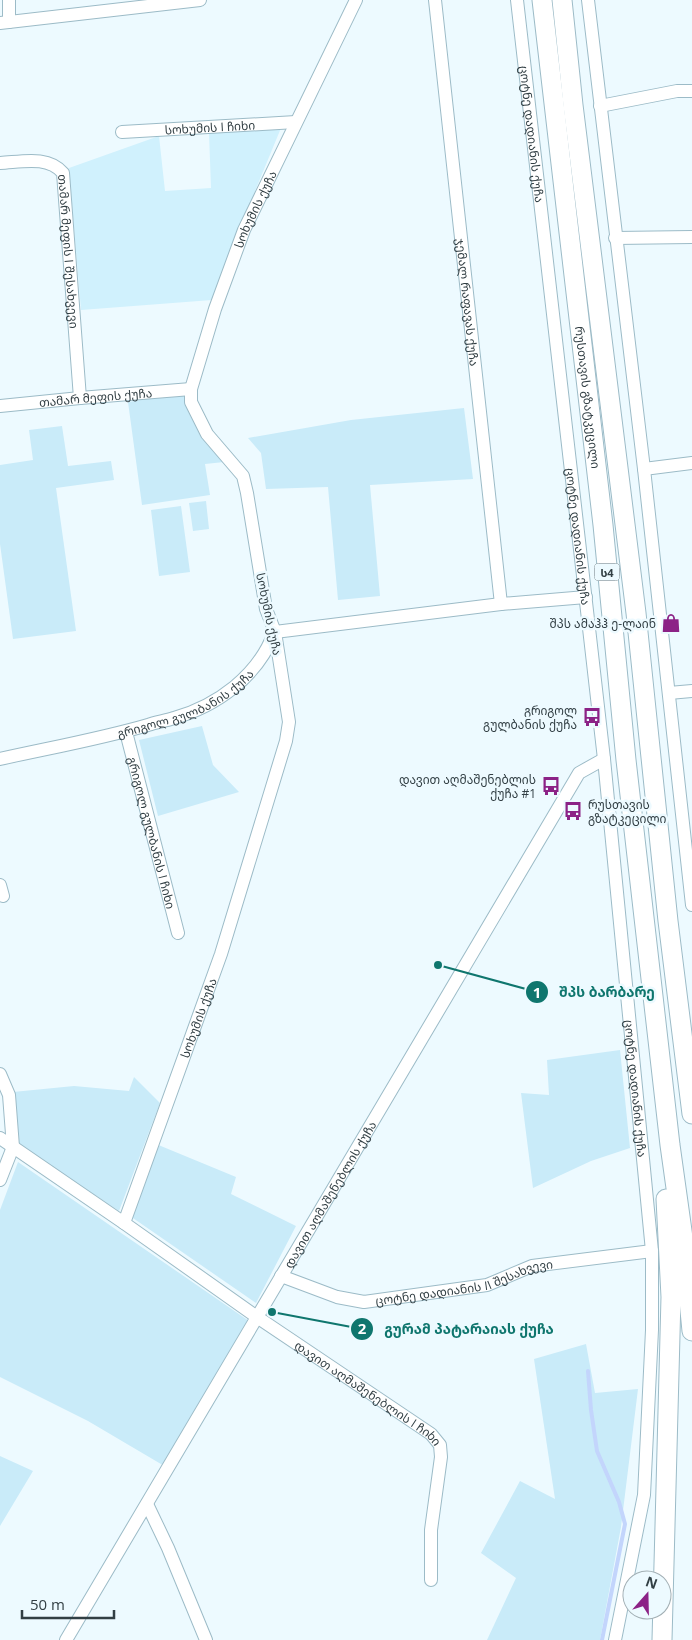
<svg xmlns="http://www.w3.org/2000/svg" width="692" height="1640" font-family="'Open Sans','Noto Sans Georgian',sans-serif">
	<rect width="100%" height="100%" fill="#edfaff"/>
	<path fill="#d0f1fd" d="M281,128L232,247L212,300L81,310L69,168L159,136L165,191L211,188L209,133Z"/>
	<path fill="#c9ebf9" d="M182,393L189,400L224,462L205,464L210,495L142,505L128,402Z
		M464,408L473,479L370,485L380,596L338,600L328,487L266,489L261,453L248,438L351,420Z
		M62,426L68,466L111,461L114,480L56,488L76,631L13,639L0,544V465L33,460L29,430Z
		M206,501L209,529L193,531L189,503Z
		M181,506L190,572L159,576L151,510Z
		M202,726L213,765L239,792L158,816L139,740Z
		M620,1050L630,1148L591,1161L533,1188L521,1093L549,1095L547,1060Z
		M134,1077L160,1103L119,1211L19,1145L13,1092L74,1086L129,1091Z
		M156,1144L236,1177L231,1194L296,1226L256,1303L130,1216Z
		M18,1162L249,1321L166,1467L88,1421L0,1377V1210Z
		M586,1344L595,1393L638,1389L621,1527L600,1640H487L516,1578L481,1553L520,1481L555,1499L534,1359Z
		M0,1456L33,1471L0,1526Z"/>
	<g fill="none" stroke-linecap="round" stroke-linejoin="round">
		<path stroke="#c3d5fc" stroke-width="4" d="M588,1371L591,1410L597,1451L619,1502L625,1524L602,1640"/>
		<g stroke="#9cbbc7" stroke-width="14">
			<g id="minor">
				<path id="s1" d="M435,0L501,604"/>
				<path id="s2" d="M517,0L604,759L652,1251V1330L644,1495L615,1640"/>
				<path d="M588,0L644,469L692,905"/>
				<path d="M9,22V0"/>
				<path d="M0,23L200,0"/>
				<path d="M600,106L677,91H692"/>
				<path id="s3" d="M122,132L296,122"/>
				<path id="s4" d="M0,163C21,162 48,155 63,173L80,398"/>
				<path d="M615,238L692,237"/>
				<path id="s5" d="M0,406L80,398L191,389"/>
				<path d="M644,469L692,463"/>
				<path d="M275,632L501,604L586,597"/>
				<path d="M669,693L692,691"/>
				<path id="s6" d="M126,732L178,933"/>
				<path id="s7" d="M0,759C49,748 100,739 148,725C156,722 165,721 174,718C217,706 258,676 274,633"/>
				<path d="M0,885L3,896"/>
				<path d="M0,1074L9,1095L13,1147L0,1180"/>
				<path id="s8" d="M0,1138L124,1223L257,1317L431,1434L440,1445L441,1457L431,1530V1580"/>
				<path id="s9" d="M124,1223L221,954L286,741L289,722L275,632L266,609L247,493L243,476L207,434L191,402V389L215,309L244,230L356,0"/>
				<path id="s10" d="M281,1276L337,1297L364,1302L487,1285L532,1266L652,1251"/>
				<path d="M147,1504L168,1548L206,1640"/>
				<path id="s11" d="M66,1640L579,773L604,759"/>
			</g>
		</g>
		<g stroke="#9cbbc7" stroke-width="21">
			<g id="highway">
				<path id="s12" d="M542,0L603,525L626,760L670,1145L683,1238L692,1331"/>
				<path d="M562,0L573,105L636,613L668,921L692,1114"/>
				<path d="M662,1640L671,1297L666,1199"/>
			</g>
		</g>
		<use href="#minor" stroke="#fff" stroke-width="12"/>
		<use href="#highway" stroke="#fff" stroke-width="19"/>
	</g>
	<defs>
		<g id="shop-bare" transform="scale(1.5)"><path d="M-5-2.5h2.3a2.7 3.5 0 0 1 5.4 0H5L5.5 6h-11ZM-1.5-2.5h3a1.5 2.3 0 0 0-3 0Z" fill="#8c2286" stroke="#edfaff" stroke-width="2.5" paint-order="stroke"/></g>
		<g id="bus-bare" transform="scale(1.5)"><path d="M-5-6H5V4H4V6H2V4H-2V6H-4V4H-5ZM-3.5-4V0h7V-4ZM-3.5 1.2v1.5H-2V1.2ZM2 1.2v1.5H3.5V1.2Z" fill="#8c2286" stroke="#edfaff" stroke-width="2.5" paint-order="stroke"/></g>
	</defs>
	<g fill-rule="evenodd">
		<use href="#shop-bare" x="671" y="623"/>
		<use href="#bus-bare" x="592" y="717"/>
		<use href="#bus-bare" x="551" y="786"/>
		<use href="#bus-bare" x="573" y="811"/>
	</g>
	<g text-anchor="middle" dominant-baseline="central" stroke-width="5" stroke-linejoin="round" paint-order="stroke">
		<rect fill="#edfaff" stroke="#6a777c" stroke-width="1" x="594.5" y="563.5" width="25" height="17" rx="4"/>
		<g font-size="11" font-weight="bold" fill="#323f44">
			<text x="607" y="572">ს4</text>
		</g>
		<g font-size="12" fill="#323f44" stroke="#edfaff">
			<text stroke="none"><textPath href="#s3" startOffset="88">სოხუმის I ჩიხი</textPath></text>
			<text stroke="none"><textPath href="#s2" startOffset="135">ცოტნე დადიანის ქუჩა</textPath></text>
			<text stroke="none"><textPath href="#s9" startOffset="1074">სოხუმის ქუჩა</textPath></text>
			<text stroke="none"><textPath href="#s4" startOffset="145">თამარ მეფის I შესახვევი</textPath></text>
			<text stroke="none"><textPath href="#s1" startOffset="304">ჯემალ რაფავას ქუჩა</textPath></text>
			<text stroke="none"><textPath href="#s5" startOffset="96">თამარ მეფის ქუჩა</textPath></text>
			<text stroke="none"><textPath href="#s12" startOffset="400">რუსთავის გზატკეცილი</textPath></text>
			<text stroke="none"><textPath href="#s2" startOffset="540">ცოტნე დადიანის ქუჩა</textPath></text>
			<text transform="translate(269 614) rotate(78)">სოხუმის ქუჩა</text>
			<text stroke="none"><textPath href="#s7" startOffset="195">გრიგოლ გულბანის ქუჩა</textPath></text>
			<text stroke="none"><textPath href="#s6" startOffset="104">გრიგოლ გულბანის I ჩიხი</textPath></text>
			<text stroke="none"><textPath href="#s9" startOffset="218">სოხუმის ქუჩა</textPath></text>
			<text stroke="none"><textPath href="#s2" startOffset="1095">ცოტნე დადიანის ქუჩა</textPath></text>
			<text stroke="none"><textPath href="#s11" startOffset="518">დავით აღმაშენებლის ქუჩა</textPath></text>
			<text stroke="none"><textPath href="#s10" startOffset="190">ცოტნე დადიანის II შესახვევი</textPath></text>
			<text stroke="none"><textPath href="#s8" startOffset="448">დავით აღმაშენებლის I ჩიხი</textPath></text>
		</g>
		<g font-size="12" fill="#323f44" stroke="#edfaff" text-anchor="end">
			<text x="656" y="623">შპს ამაჰჰ ე-ლაინ</text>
			<text x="577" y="710">გრიგოლ<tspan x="577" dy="14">გულბანის ქუჩა</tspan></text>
			<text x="536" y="779">დავით აღმაშენებლის<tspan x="536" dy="14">ქუჩა #1</tspan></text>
			<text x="588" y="804" text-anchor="start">რუსთავის<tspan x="588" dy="14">გზატკეცილი</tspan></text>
		</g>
	</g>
	<path fill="none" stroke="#0f766e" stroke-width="2" d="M438 965L537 992M272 1312L362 1329"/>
	<g fill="#0f766e" stroke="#edfaff" stroke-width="2">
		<circle cx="438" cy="965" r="5"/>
		<circle cx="272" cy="1312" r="5"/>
		<circle cx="537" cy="992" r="12"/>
		<circle cx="362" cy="1329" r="12"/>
	</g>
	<g font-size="15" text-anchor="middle" font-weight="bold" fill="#fff">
		<text x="537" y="998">1</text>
		<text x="362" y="1334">2</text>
	</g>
	<g font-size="14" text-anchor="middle" font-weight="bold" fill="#0f766e" stroke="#edfaff" stroke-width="5" stroke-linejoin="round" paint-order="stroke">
		<text x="607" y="997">შპს ბარბარე</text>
		<text x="469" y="1334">გურამ პატარაიას ქუჩა</text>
	</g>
	<g transform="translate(647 1595) rotate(20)"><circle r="24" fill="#edfaff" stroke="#a2afb4"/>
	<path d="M0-4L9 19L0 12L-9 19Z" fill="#8c2286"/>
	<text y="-8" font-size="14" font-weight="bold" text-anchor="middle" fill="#323f44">N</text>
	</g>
	<path d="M22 1610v8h92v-8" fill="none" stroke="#323f44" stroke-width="2.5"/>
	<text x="30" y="1610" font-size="15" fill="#323f44" stroke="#edfaff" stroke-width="4" paint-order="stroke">50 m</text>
</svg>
